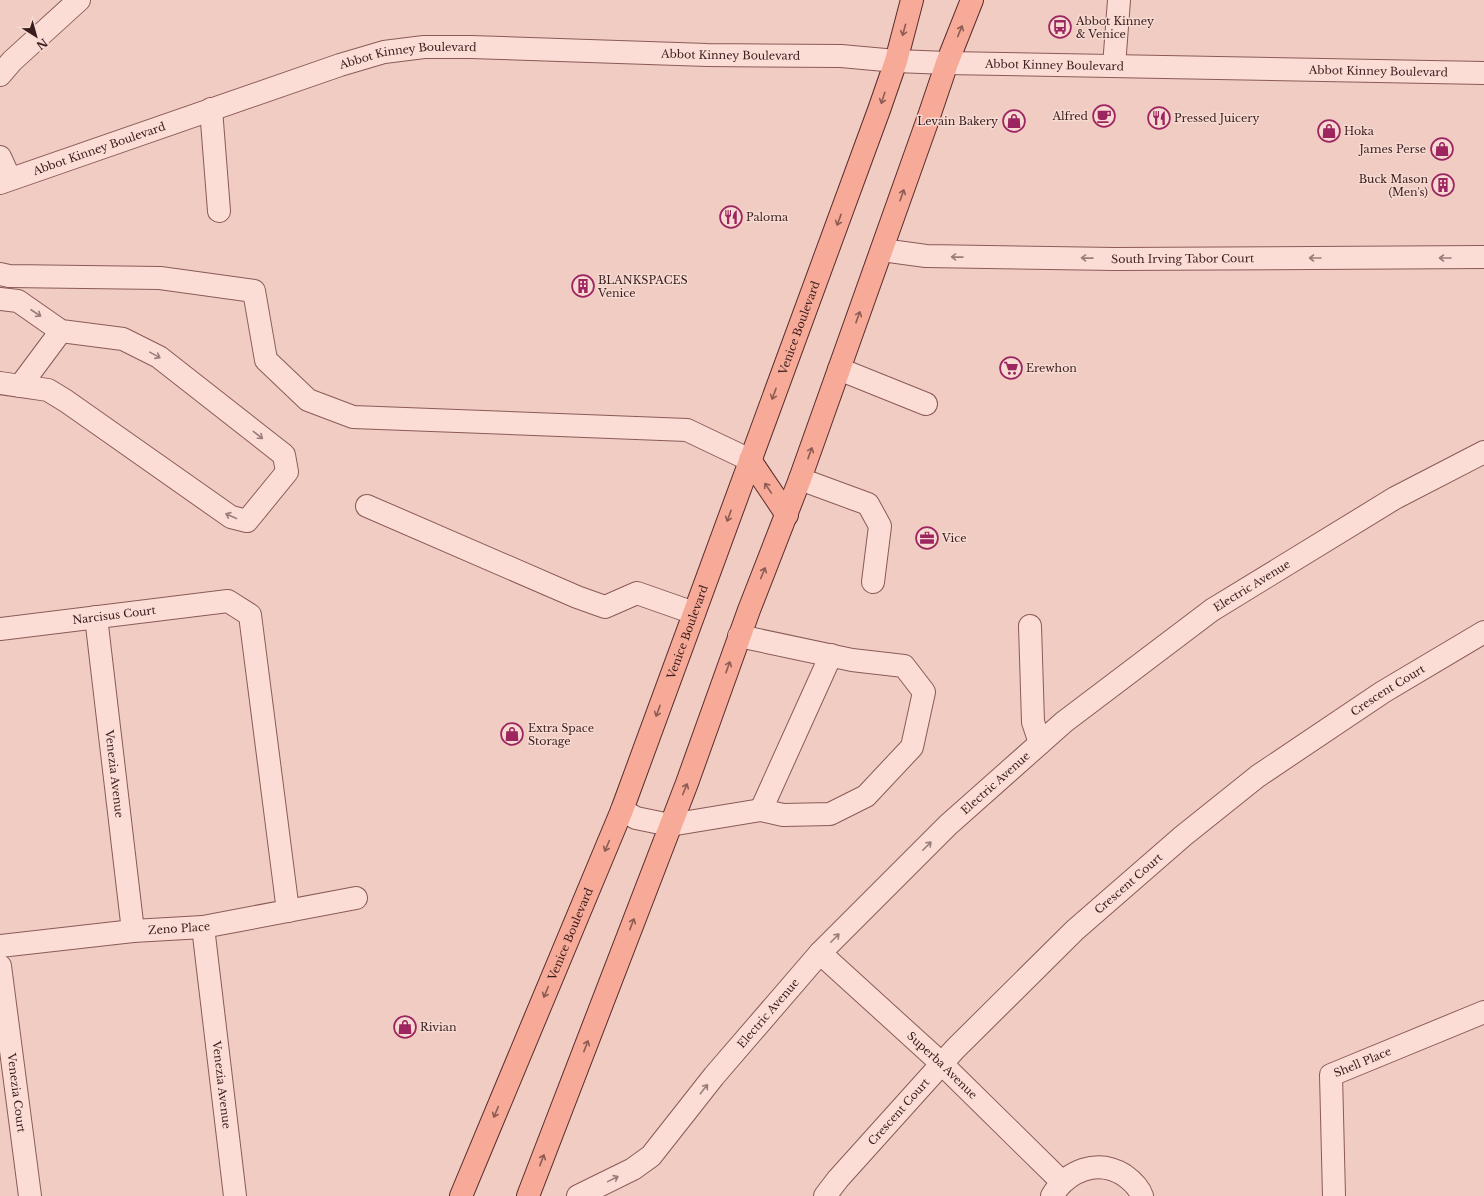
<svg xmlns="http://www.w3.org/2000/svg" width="1484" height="1196" font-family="'Libre Baskerville',serif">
	<rect width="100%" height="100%" fill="#f0ccc2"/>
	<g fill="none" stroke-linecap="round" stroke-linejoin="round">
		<g stroke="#8b5a58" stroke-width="24">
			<g id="minor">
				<path d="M1114,66L1119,0"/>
				<path d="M0,75L12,61L79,0"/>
				<path d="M211,109L219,211"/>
				<path d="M0,157L10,179"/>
				<path id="s1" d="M0,183L340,65L384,52L424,47H471L707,55L841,56L896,61L947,63L1484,73"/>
				<path id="s2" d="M882,250L926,256L1115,259L1484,257"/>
				<path d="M0,274L9,276L160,278L254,291L266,360L308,400L353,417L687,430L750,460"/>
				<path d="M0,299L18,301L61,331L123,339L159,357L284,455L287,472L247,521L231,517L66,401L48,390L0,383"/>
				<path d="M839,369L926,404"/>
				<path d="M20,386L61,331"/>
				<path d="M800,479L868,504L880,526L873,582"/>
				<path d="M367,506L577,597L605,607L637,593L694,613"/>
				<path id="s3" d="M96,617L133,931"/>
				<path d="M1030,626L1033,722L1040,743"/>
				<path id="s4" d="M0,629L228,601L250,615L288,911"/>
				<path d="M622,810L636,818L670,825L761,810L783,815L830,814L866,796L912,747L924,692L904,666L852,660L739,636"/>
				<path d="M761,810L831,655"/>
				<path id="s5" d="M203,927L235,1196"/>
				<path id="s6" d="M0,946L133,931L203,927L356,898"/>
				<path id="s7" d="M820,953L941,1063L1062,1182"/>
				<path id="s8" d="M0,966L30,1196"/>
				<path id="s9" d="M578,1196L633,1169L651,1156L714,1076L820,953L948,825L1064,722L1212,610L1395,498L1484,452"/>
				<path id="s10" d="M825,1196L838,1179L955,1049L1075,930L1183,836L1258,776L1383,692L1484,632"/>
				<path d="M1052,1196C1067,1171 1097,1158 1124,1175C1131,1180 1139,1187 1142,1196"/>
				<path id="s11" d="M1334,1196L1331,1075L1484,1012"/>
			</g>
		</g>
		<g stroke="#592c2d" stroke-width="24">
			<g id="major">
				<path d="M750,460L787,515"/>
				<path id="s12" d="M461,1196L622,810L879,110L896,61L912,0"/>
				<path d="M528,1196L687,783L749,610L800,479L927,122L947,63L972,0"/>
			</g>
		</g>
		<use href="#minor" stroke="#fbddd6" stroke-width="22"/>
		<use href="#major" stroke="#f6aa97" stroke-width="22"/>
	</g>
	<defs><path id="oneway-shaft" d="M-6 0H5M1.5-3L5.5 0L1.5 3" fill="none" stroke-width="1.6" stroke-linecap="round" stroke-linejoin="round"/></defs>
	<g stroke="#8f5c54">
		<use href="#oneway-shaft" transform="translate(904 30) rotate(105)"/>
		<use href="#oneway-shaft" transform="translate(960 31) rotate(-68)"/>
		<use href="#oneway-shaft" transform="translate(883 98) rotate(108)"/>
		<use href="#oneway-shaft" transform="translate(902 195) rotate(-71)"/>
		<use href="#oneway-shaft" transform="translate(839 220) rotate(110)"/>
		<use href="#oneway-shaft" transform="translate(858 317) rotate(-70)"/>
		<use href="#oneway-shaft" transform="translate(774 394) rotate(110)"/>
		<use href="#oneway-shaft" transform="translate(810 453) rotate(-70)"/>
		<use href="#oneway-shaft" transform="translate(768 488) rotate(-124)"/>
		<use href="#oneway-shaft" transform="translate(729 516) rotate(110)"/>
		<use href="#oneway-shaft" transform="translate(763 573) rotate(-68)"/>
		<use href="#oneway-shaft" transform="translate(728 667) rotate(-70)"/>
		<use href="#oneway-shaft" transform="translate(658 711) rotate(110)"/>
		<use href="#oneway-shaft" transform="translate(685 789) rotate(-68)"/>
		<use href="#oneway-shaft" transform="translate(607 846) rotate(113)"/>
		<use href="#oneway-shaft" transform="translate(632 924) rotate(-69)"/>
		<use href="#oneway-shaft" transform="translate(546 992) rotate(113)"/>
		<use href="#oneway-shaft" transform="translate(586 1046) rotate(-69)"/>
		<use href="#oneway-shaft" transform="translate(496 1112) rotate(113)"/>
		<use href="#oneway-shaft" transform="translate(542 1160) rotate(-69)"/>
	</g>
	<g stroke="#9a7d7a">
		<use href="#oneway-shaft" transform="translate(957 257) rotate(-179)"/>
		<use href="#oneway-shaft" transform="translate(1087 258) rotate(-179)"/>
		<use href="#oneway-shaft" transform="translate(1315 258) rotate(180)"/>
		<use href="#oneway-shaft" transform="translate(1445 258) rotate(180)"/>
		<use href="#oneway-shaft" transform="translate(36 313) rotate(33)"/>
		<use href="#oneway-shaft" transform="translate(155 355) rotate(29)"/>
		<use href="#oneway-shaft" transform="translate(258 435) rotate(38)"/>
		<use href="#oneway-shaft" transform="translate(231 516) rotate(-156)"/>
		<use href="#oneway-shaft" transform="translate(927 846) rotate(-45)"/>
		<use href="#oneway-shaft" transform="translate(835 938) rotate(-45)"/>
		<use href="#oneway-shaft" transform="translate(704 1089) rotate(-52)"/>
		<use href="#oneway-shaft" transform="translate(613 1179) rotate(-26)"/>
	</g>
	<defs>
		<g id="bus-ring" transform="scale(1.15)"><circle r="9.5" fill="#f7dad2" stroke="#9d2560" stroke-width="1.5"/><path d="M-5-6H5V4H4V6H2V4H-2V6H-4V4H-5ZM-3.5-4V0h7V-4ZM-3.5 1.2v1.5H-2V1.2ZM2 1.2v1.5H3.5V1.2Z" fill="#9d2560"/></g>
		<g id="cafe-ring" transform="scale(1.15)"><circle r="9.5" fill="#f7dad2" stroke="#9d2560" stroke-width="1.5"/><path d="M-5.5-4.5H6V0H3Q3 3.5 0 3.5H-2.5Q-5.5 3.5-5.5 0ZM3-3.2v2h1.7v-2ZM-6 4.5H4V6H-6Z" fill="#9d2560"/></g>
		<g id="restaurant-ring" transform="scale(1.15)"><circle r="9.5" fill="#f7dad2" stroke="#9d2560" stroke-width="1.5"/><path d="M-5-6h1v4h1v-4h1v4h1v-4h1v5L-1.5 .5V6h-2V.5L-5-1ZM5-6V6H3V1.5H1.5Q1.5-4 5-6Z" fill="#9d2560"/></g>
		<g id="shop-ring" transform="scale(1.15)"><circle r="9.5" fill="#f7dad2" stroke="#9d2560" stroke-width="1.5"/><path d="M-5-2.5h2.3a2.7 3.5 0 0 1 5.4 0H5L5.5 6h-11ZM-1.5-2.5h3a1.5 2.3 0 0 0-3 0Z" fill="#9d2560"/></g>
		<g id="building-ring" transform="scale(1.15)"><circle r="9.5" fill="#f7dad2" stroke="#9d2560" stroke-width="1.5"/><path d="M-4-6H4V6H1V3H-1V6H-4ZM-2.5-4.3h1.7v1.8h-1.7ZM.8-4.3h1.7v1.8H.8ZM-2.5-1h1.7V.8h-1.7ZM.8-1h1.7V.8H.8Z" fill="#9d2560"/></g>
		<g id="supermarket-ring" transform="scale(1.15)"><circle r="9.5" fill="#f7dad2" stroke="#9d2560" stroke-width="1.5"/><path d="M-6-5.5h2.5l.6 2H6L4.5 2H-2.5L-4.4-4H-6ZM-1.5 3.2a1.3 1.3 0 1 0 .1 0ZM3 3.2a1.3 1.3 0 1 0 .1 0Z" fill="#9d2560"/></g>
		<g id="office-ring" transform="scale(1.15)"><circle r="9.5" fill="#f7dad2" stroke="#9d2560" stroke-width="1.5"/><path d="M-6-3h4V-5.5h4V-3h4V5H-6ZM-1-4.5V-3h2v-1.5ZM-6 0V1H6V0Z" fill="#9d2560"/></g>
	</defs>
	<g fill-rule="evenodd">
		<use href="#bus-ring" x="1060" y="27"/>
		<use href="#cafe-ring" x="1104" y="116"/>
		<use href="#restaurant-ring" x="1159" y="118"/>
		<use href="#shop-ring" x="1014" y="121"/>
		<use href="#shop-ring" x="1329" y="131"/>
		<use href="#shop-ring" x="1442" y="149"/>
		<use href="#building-ring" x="1443" y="185"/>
		<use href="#restaurant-ring" x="731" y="217"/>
		<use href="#building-ring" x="583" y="286"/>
		<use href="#supermarket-ring" x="1011" y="368"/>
		<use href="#office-ring" x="927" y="538"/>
		<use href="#shop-ring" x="512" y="734"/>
		<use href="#shop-ring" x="405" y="1027"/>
	</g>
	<g text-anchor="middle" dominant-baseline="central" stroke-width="3" stroke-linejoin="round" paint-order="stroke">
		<g font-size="11" fill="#3a1d1d" stroke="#f7dad2" text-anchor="start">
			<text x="1076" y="21">Abbot Kinney<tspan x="1076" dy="13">&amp; Venice</tspan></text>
			<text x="1088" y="116" text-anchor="end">Alfred</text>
			<text x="1174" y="118">Pressed Juicery</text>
			<text x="998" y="121" text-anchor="end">Levain Bakery</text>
			<text x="1344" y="131">Hoka</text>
			<text x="1426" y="149" text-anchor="end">James Perse</text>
			<text x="1428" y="179" text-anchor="end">Buck Mason<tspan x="1428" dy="13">(Men's)</tspan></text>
			<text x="746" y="217">Paloma</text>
			<text x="598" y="280">BLANKSPACES<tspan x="598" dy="13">Venice</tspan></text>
			<text x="1026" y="368">Erewhon</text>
			<text x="942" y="538">Vice</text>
			<text x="528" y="728">Extra Space<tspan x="528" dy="13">Storage</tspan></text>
			<text x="420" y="1027">Rivian</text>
		</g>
		<g font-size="11" fill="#3a1d1d" stroke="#f7dad2">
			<text stroke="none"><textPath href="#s1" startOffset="753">Abbot Kinney Boulevard</textPath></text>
			<text stroke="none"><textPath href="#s1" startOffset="429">Abbot Kinney Boulevard</textPath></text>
			<text stroke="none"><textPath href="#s1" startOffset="1077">Abbot Kinney Boulevard</textPath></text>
			<text stroke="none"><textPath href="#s1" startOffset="1401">Abbot Kinney Boulevard</textPath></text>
			<text stroke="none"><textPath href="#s1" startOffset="105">Abbot Kinney Boulevard</textPath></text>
			<text stroke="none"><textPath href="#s2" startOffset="301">South Irving Tabor Court</textPath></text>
			<text stroke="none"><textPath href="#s12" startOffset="932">Venice Boulevard</textPath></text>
			<text stroke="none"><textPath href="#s9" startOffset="916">Electric Avenue</textPath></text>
			<text stroke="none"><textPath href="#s4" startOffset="115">Narcisus Court</textPath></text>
			<text stroke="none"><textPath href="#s12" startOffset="608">Venice Boulevard</textPath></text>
			<text stroke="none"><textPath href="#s10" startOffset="760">Crescent Court</textPath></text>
			<text stroke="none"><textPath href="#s3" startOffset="158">Venezia Avenue</textPath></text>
			<text stroke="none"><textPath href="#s9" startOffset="592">Electric Avenue</textPath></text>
			<text stroke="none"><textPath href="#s10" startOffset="436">Crescent Court</textPath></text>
			<text stroke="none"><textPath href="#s6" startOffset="180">Zeno Place</textPath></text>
			<text stroke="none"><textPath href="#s12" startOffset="284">Venice Boulevard</textPath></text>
			<text stroke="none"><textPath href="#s9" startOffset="268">Electric Avenue</textPath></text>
			<text stroke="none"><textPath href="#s11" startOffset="155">Shell Place</textPath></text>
			<text stroke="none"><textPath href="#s7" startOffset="166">Superba Avenue</textPath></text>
			<text stroke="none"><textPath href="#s5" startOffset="159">Venezia Avenue</textPath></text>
			<text stroke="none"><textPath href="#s8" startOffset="128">Venezia Court</textPath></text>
			<text stroke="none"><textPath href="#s10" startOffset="112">Crescent Court</textPath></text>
		</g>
	</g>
	<g transform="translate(36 36) rotate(143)" stroke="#f7dad2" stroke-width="3" paint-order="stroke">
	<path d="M0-3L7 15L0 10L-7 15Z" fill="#3a1d1d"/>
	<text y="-6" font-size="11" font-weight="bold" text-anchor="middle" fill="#3a1d1d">N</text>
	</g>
</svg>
